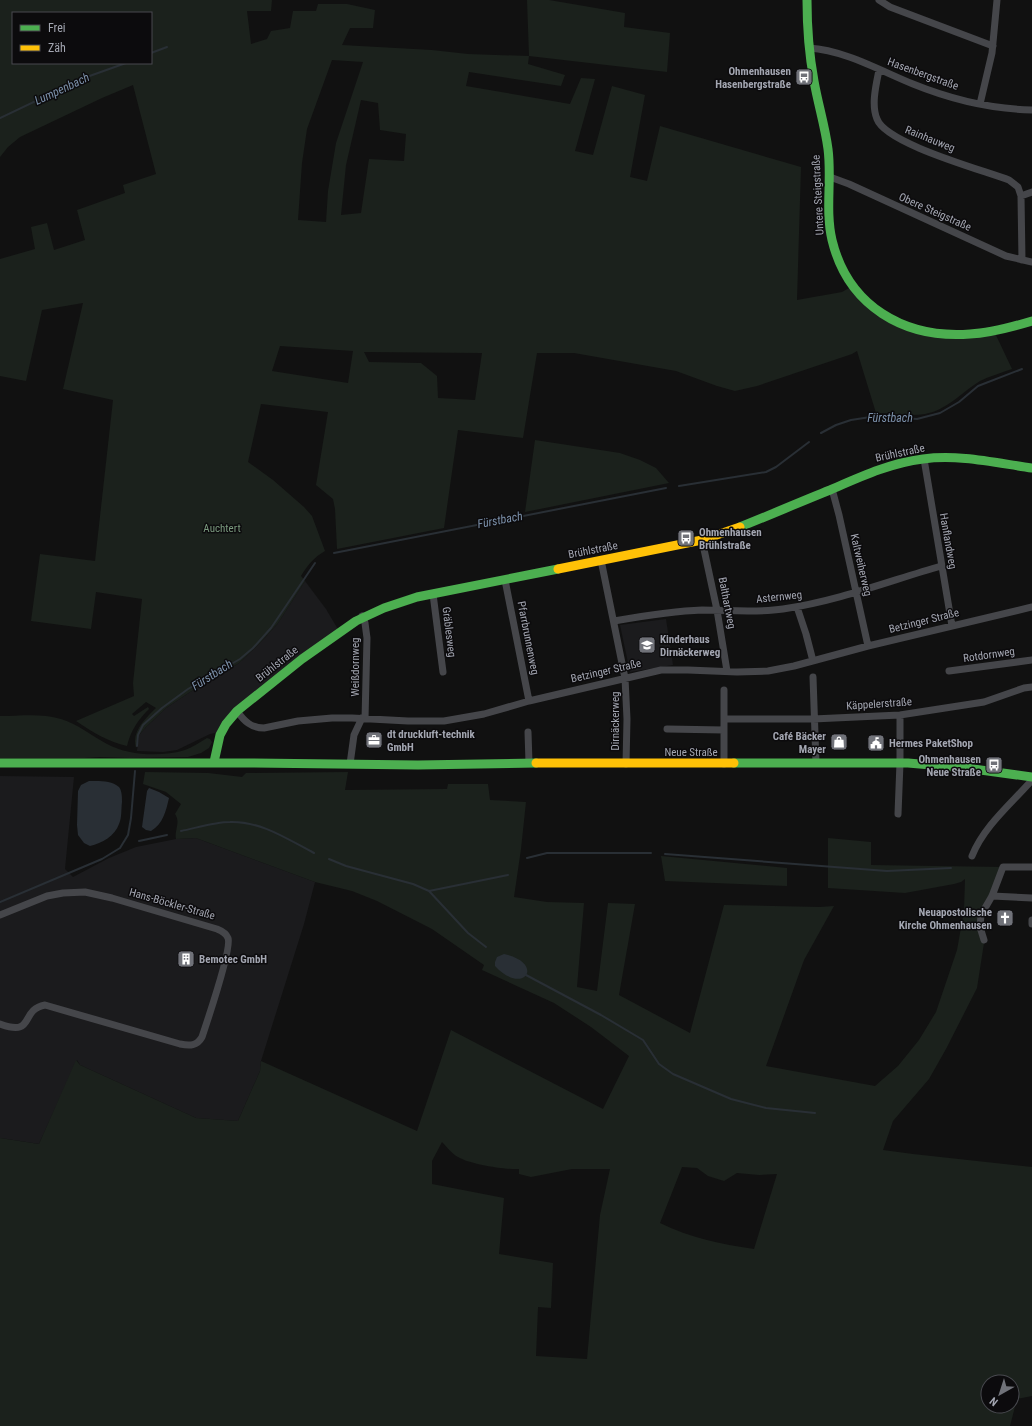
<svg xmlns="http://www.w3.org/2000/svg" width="1032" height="1426" font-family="'Roboto Condensed',sans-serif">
	<rect width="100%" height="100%" fill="#111"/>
	<path fill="#1b1b1d" d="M305,581L326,609L339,631L264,689L220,732L210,734L177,750L163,752L137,751L139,735L146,727L166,708L190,692L239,663L259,644L278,623Z
		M666,619L673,665L630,672L620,625Z
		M0,776L74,777L65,869L73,877L109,858L136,847L176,839L196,838L315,882L304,924L261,1061L260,1071L238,1121L196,1118L80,1065L77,1060L39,1144L0,1138Z"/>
	<path fill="#1b211c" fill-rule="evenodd" d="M0,0H272L271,11H247L251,44L267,39L271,31L290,28L293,11H316L318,4H347L375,10L373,28H350L342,45L432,50L468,54L529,56L527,0H549L625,13L624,27L670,33L667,72L529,56L528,64L565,75L561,86L469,72L466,86L570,104L581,78L595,79L575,151L593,155L612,86L645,95L630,177L647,181L660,126L801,167L797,300L842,292L849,288L914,333H995L1012,369C1001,373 990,376 980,381C962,392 947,410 925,414C909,417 892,413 876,413L857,351L852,354L757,386L735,391L717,386L676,371L574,353H537L523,438L458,430L444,528L337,549L335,509L333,499L316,485L328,412L261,404L248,462L273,480L304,507L312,516L325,551C314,557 307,566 301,576L305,581L278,623L259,644L239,663L190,692L166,708L146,727L139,735L136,748C131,732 145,719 156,708L146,702L132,714L134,716L148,707L149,709C138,720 131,730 127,746C109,742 92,732 76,721L134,696L133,683L142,599L96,592L91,629L31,621L40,554L95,561L113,400L63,389L83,303L42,310L26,381L0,376V259L35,249L31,227L47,223L54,250L85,240L77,210L125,193L123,185L156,174L133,85L102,98L20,137L8,147L0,157ZM13,13H151V63H13ZM332,60L363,62L336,143L328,191L326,222L298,220L302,163L307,129ZM361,100L378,103L380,130L406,134L404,161L369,159L361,213L341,215L346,165ZM280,346L353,351L348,383L272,371ZM364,352L482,353L475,400L438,398L437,376L421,363L369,362Z
		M535,440L620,453L640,460L656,468L669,483L525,512Z
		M0,716C20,716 42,713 61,719C78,724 92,736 107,744C129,756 162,757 185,750C193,747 200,742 207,738L210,739L212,742L209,748L201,753L188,757L130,758L100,757L85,758H0Z
		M145,772L208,773L242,777L246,773L348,772L345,790L447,789L448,784H488L490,800L526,802L521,849L514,897L547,902L584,903L577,987L597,991L608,903L635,904L619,995L690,1033L724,905L820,907L834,906L804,960L766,1066L875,1086L898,1066L919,1040L936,1012L957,950L964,911L965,879L961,882L954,884L905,893L828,888V838L871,842V865L1003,867L981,915L984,943L977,988L946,1049L929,1079L893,1121L883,1150L913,1154L1032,1167V1396L1017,1399L1010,1426H0V1138L39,1144L76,1060L80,1065L196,1118L238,1121L260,1071L261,1061L417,1131L451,1030L603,1109L629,1056L591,1027L554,1003L482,970L484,965L432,929L377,901L352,891L315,882L196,838L176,839C174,830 181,823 175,814L181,804L166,792L143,784ZM442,1142C447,1147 452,1154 458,1157C469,1164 506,1170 519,1169V1174L531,1177L572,1169H610L600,1215L587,1359L536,1356L538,1307L551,1308L553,1263L499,1254L504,1198L432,1184V1161ZM682,1167L697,1168L708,1176L724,1181L737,1173L759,1175L777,1174L754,1249C720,1244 691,1238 660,1223ZM988,1382H1012V1406H988Z
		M661,856L787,868V886L665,881Z"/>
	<path fill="#292f35" d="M89,781C99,781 111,780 119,787C122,791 122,797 122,802C121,809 122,818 119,824C115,836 102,843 90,846L84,843L78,835L77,825L78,791L81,785Z
		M149,788L159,792L169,798C166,811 163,824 151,831L146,830L142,827L147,791Z
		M504,954C546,963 524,997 495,966V962L497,957Z"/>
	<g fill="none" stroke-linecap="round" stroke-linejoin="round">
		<path stroke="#292f35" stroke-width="2" d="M151,53L167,47
			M0,118L84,78L126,63
			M821,433L836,425L851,420L877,416L917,419L940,413L959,402L978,386L1022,369
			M679,486L766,472L776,467L809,442
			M334,553L666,488
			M137,746L138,735L143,725L162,708L188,689L240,659L253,648L271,628L315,563
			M181,831C196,828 215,822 230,822C261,821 287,839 314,853
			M139,841L167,835
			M665,854L887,871L951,868
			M527,858L547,853H651
			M329,859L346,866L413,884L429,891L468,933L486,947
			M429,891L508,875
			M0,902L102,859L120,848L128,835L131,818L135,771
			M526,975L601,1015L643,1040L659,1064L673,1074L731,1099L766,1108L815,1113"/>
		<path stroke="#45464a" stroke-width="7" d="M879,0L890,7L993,46
			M809,48C844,50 881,71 913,84C950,99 992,109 1032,110
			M879,70C876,85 871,105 877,119C886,144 983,170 1009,180L1018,187L1021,196L1022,260
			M980,104L992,53L997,0
			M830,177L849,184L1006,256L1032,262
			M1021,196L1032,192
			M924,459L952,626
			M832,489L839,515L868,646
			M702,540L717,610L727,671
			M601,560L625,678L627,719L626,764
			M505,580L529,701
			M433,594L443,672
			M797,607L806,634L813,661
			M362,616L365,623L367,638L365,719
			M614,621C643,616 672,611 702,610C729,610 756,613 783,609C838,601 889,581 941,566
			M949,671L1032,660
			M813,677L816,763
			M724,690V764
			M237,711C244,721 251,728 264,728L298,721L332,718H352L408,721H444L484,714L529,701L661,670H688L737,672L768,671L794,666L868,646L1032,607
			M724,719H813L900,715L984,702L1024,688L1032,687
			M667,729L724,730
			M528,732L529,763
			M350,764L354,735L362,718
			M898,814L900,763V715
			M972,856C984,826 1011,804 1032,780
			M992,896L1032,898
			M0,915L47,896L63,893L85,892L112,898L217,929C222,931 226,933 228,938C232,948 207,1022 202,1037C197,1046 190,1046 180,1044L45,1005C19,1010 36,1037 0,1024
			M1032,924V920
			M984,940L980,927L981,915L992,896L1003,867H1032"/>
		<path stroke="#4caf50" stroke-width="9" d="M807,0C807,27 809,54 814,81C818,104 825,126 828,149C832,179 825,210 832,240C848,306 904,339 970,334C991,333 1012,327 1032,321
			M740,527C770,515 800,502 830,490C860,477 890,463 923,459C959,454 996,463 1032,468
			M214,762L220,735L226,724L237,711L302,659L356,621L384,608L417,597L558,569
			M0,763H246L418,765L536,763
			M734,763H908L966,768L1032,777"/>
		<path stroke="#ffc107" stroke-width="9" d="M558,569L702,540L740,527
			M536,763H734"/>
	</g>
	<defs>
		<g id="bus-square" transform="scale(0.9)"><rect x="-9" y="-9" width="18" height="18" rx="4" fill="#707279" stroke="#0c0b0d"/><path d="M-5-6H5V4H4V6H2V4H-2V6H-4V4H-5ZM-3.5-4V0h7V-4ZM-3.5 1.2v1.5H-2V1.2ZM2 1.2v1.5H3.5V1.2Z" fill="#fff"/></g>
		<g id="school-square" transform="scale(0.9)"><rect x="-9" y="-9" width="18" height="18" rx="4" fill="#707279" stroke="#0c0b0d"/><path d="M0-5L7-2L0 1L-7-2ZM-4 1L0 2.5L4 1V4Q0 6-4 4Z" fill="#fff"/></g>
		<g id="office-square" transform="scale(0.9)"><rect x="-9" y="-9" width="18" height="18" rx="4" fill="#707279" stroke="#0c0b0d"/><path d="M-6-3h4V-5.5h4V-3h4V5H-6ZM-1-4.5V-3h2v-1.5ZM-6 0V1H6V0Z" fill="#fff"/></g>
		<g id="shop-square" transform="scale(0.9)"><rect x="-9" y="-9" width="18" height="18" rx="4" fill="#707279" stroke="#0c0b0d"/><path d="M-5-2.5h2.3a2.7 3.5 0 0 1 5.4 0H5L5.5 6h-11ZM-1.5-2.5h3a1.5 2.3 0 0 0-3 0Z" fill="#fff"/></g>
		<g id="civic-square" transform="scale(0.9)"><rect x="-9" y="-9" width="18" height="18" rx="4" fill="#707279" stroke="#0c0b0d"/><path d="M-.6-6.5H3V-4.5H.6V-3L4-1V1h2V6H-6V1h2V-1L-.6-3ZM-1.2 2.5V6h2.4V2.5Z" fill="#fff"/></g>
		<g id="church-square" transform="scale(0.9)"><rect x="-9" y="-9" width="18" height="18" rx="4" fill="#707279" stroke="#0c0b0d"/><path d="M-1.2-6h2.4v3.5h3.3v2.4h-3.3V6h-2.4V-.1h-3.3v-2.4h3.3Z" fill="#fff"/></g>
		<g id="building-square" transform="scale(0.9)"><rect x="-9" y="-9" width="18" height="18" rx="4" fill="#707279" stroke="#0c0b0d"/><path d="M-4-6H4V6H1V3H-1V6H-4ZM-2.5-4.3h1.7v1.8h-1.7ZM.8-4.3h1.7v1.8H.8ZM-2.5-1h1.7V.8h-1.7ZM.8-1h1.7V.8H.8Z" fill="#fff"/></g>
	</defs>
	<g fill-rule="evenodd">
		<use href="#bus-square" x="804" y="77"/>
		<use href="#bus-square" x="686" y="538"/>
		<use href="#school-square" x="647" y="645"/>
		<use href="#office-square" x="374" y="740"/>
		<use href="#shop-square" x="839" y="742"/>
		<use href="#civic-square" x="876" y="743"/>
		<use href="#bus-square" x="994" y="765"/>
		<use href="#church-square" x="1005" y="918"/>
		<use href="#building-square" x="186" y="959"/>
	</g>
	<g text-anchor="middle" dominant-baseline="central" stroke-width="3" stroke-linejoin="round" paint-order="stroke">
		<g font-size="11" font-weight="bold" fill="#a3a6b1" stroke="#0c0b0d" text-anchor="start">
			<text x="791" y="71" text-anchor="end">Ohmenhausen<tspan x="791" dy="13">Hasenbergstraße</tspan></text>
			<text x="699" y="532">Ohmenhausen<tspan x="699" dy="13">Brühlstraße</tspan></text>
			<text x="660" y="639">Kinderhaus<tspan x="660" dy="13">Dirnäckerweg</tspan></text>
			<text x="387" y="734">dt druckluft-technik<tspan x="387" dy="13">GmbH</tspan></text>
			<text x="826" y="736" text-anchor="end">Café Bäcker<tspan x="826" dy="13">Mayer</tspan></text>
			<text x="889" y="743">Hermes PaketShop</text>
			<text x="981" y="759" text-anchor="end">Ohmenhausen<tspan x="981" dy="13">Neue Straße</tspan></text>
			<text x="992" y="912" text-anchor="end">Neuapostolische<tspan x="992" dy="13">Kirche Ohmenhausen</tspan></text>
			<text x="199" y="959">Bemotec GmbH</text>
		</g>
		<g font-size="11" fill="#a3a6b1" stroke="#0c0b0d">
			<text transform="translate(923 74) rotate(20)">Hasenbergstraße</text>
			<text transform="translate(930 139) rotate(22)">Rainhauweg</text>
			<text transform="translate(818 195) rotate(-93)">Untere Steigstraße</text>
			<text transform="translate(935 212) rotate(24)">Obere Steigstraße</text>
			<text transform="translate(900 453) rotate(-12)">Brühlstraße</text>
			<text transform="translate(948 541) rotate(80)">Hanflandweg</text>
			<text transform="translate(593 550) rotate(-11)">Brühlstraße</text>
			<text transform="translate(861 565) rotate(77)">Kaltweiherweg</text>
			<text transform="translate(779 597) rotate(-6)">Asternweg</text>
			<text transform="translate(727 603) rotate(79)">Balthartweg</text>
			<text transform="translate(924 621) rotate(-14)">Betzinger Straße</text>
			<text transform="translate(449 632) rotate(83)">Gräblesweg</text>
			<text transform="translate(528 638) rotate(79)">Pfarrbrunnenweg</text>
			<text transform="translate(989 655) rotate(-8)">Rotdornweg</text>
			<text transform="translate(277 664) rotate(-38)">Brühlstraße</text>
			<text transform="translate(355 667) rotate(-90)">Weißdornweg</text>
			<text transform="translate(606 671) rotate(-13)">Betzinger Straße</text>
			<text transform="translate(879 704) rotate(-4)">Käppelerstraße</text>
			<text transform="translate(615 721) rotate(-90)">Dirnäckerweg</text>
			<text x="691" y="752">Neue Straße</text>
			<text transform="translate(172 904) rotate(16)">Hans-Böckler-Straße</text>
		</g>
		<g font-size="11" fill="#7b9b7f" stroke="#0c0b0d">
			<text x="222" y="528">Auchtert</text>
		</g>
		<g font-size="12" font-style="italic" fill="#7c91aa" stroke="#0c0b0d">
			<text transform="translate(62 89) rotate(-25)">Lumpenbach</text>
			<text x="890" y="418">Fürstbach</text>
			<text transform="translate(500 520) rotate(-11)">Fürstbach</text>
			<text transform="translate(212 675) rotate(-33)">Fürstbach</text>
		</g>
	</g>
	<rect x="12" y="12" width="140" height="52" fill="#0c0b0d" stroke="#48494f"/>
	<rect x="20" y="25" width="20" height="6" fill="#4caf50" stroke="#48494f"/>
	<text x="48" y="32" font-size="12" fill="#a3a6b1">Frei</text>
	<rect x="20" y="45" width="20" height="6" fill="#ffc107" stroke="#48494f"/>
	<text x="48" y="52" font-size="12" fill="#a3a6b1">Zäh</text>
	<g transform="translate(1000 1394) rotate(219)"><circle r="19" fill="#0c0b0d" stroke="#48494f"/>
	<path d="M0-3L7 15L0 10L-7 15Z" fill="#707279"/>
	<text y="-6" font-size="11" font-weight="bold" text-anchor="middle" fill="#a3a6b1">N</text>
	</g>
</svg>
